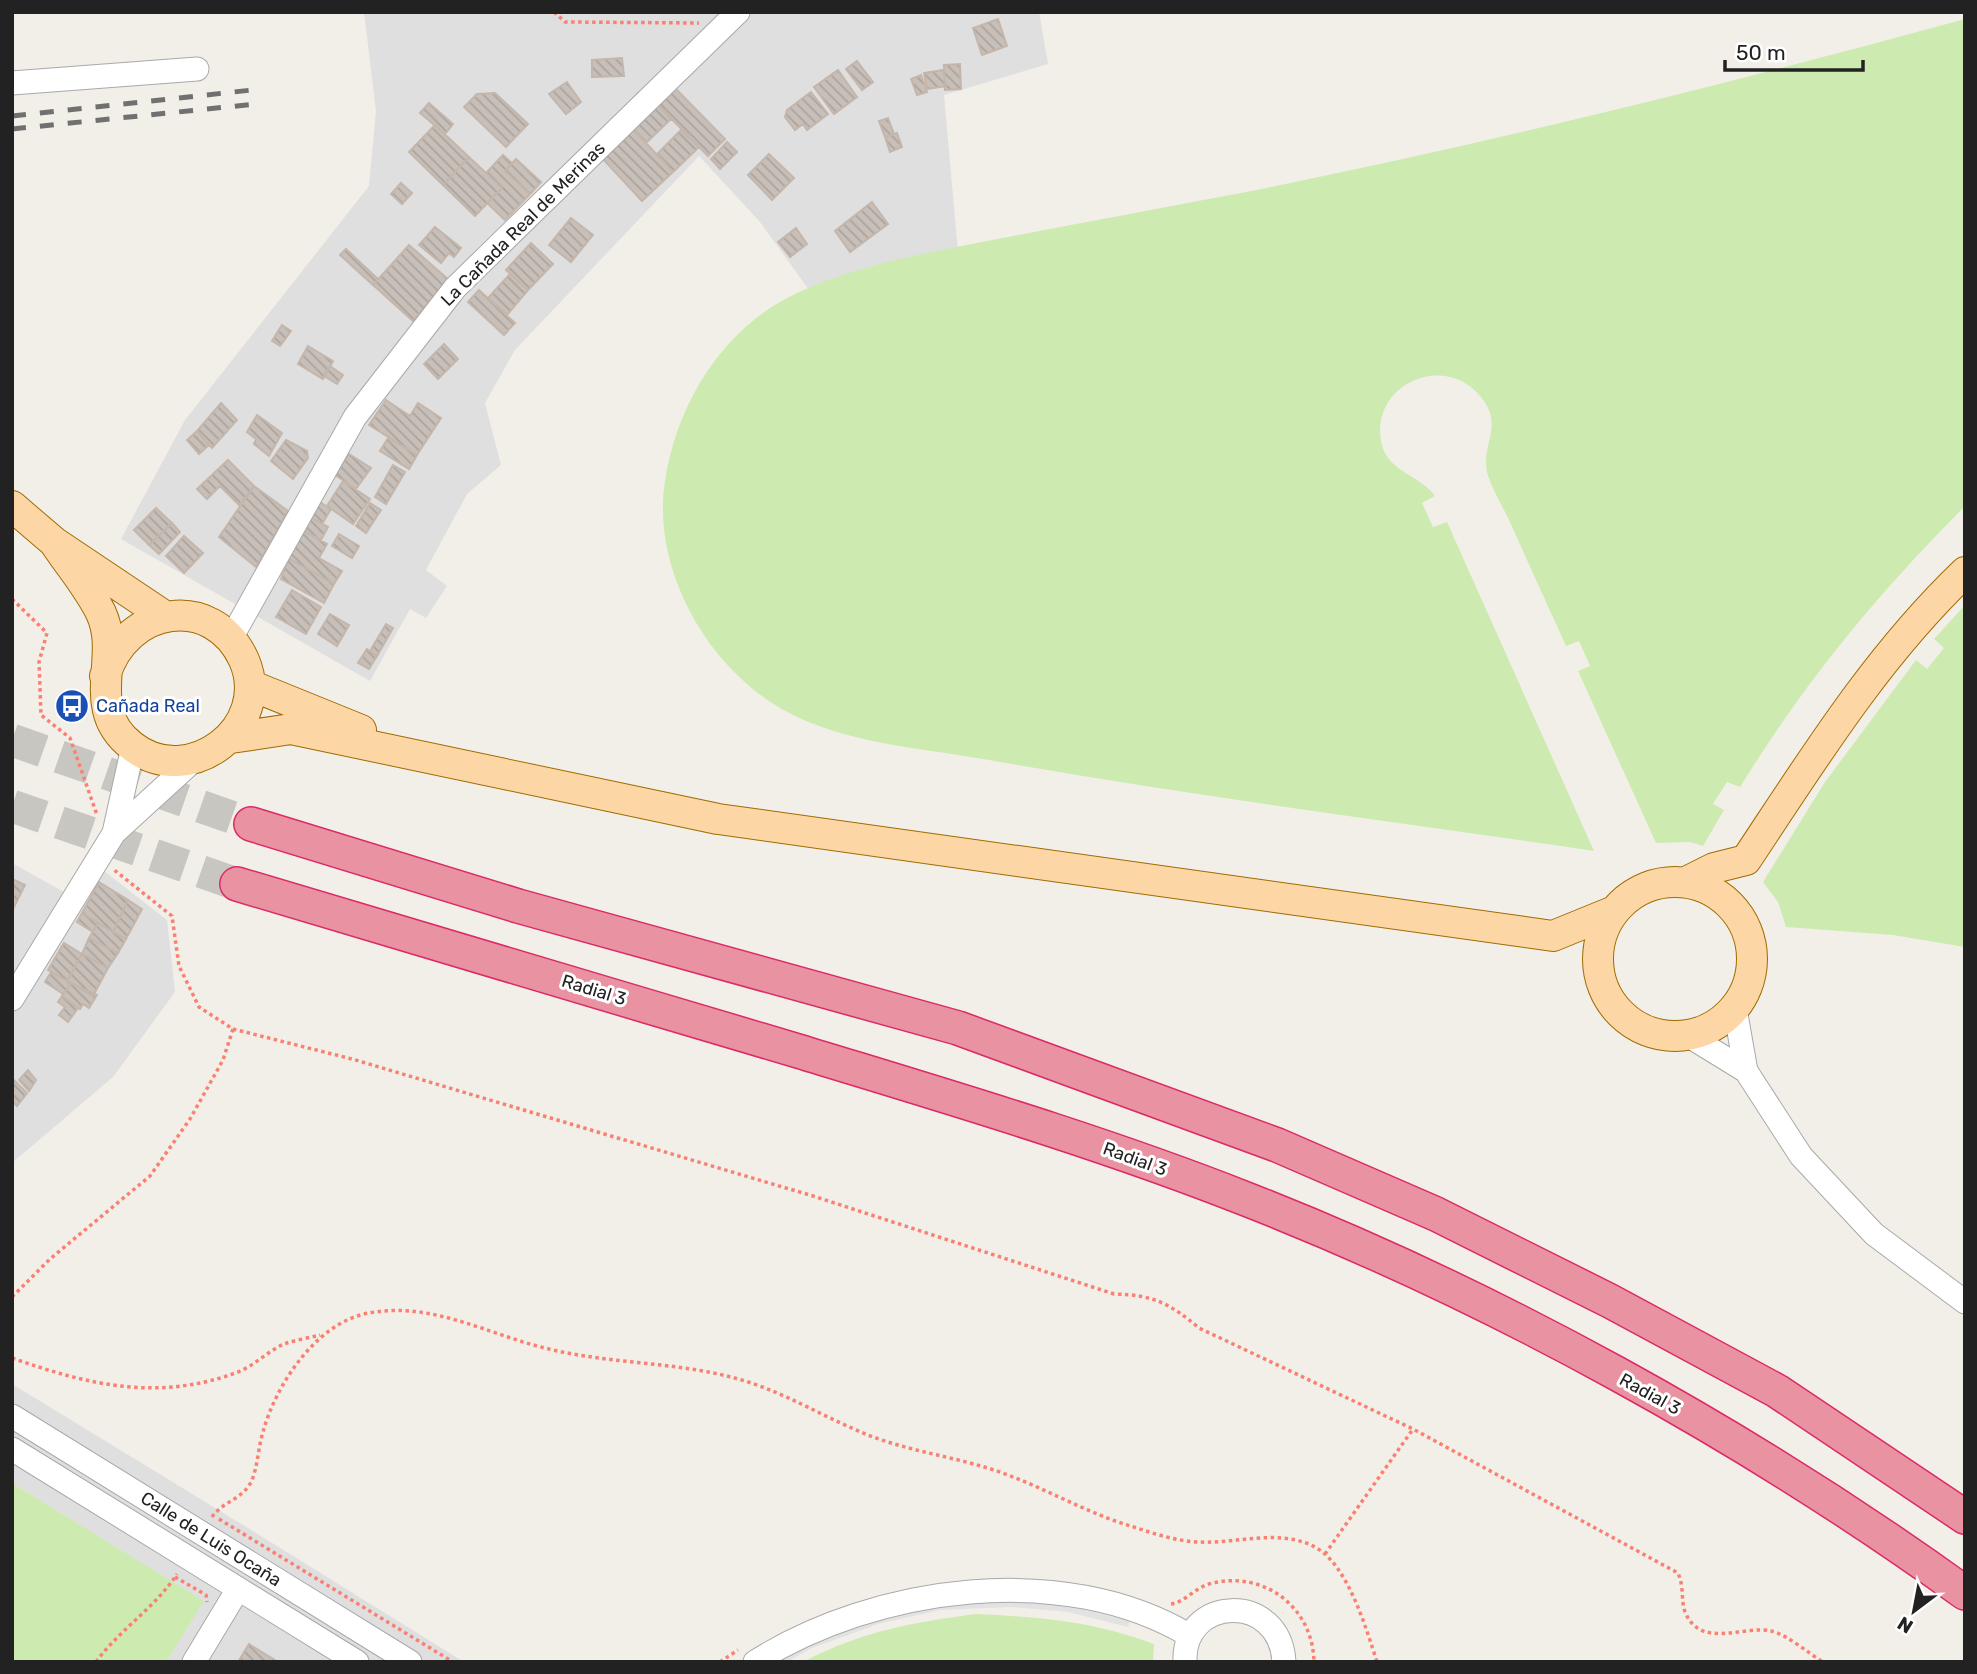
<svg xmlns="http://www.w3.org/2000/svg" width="1977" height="1674" font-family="Rubik,sans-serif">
	<defs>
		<pattern id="building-back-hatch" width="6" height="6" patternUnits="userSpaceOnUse" patternTransform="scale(1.75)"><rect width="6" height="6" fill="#c7bfb8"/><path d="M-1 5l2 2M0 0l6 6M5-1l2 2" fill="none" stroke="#aba49e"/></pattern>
	</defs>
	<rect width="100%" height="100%" fill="#f2efe9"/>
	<path fill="#e0dfdf" d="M364,12H1039L1048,64L944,95L958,252L830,319L760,222L699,156L515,350L485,403L501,465L467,494L426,570L447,586L426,618L410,609L370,681L121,539L185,420L369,186L376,111Z
		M12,863L82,902L104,871L167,920L175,992L113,1077L12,1163Z
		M12,1384L248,1528L464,1662H166L203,1601L12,1483Z"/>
	<path fill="#cdebb0" d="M1965,19V506C1875,597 1807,679 1740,787L1727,782L1713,804L1724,810L1703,846L1690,842L1656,843L1578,671L1590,666L1579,641L1566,646C1547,604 1528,562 1509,520C1502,505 1491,488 1487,472C1481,443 1505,425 1480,396C1444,352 1371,384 1381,441C1386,472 1421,475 1435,496L1422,503L1433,527L1447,522L1594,851C1392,821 1189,796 989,760C916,747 831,743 769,701C701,655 652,564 665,481C677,402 724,326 799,292C865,262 937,251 1008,237C1087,222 1167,207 1246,192C1487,144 1727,84 1965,19Z
		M1965,605V947L1893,935L1786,927L1778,902L1763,882L1825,782L1916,660L1927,669L1944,648L1934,639Z
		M12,1483L204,1601L166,1662H12Z
		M976,1614C1041,1617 1092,1621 1154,1644L1153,1662H803C860,1632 913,1622 976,1614Z"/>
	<path fill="#e2e2e2" d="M1012,1601L1069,1606L1130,1621L1128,1627L1068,1612L1012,1607L940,1610L878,1624L812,1648L787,1662H773L849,1627L938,1605Z"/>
	<path fill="url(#building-back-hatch)" stroke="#c4b6ab" stroke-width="2" d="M998,19L1007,46L982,55L973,28Z
		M622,58L624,76L592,77V60Z
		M857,61L873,82L862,90L846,69Z
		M960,64L961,89L945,90L944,65Z
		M838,70L857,97L834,114L814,87Z
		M943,70L946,86L927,89L924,73Z
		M921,75L927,92L917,95L911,79Z
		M567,82L581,102L566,114L549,94Z
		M675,88L725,139L708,156L658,105Z
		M811,92L828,114L807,130L803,124L795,130L785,117L787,110Z
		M495,93L528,124L506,147L464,107L477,94Z
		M429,103L453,124L445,134L420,113Z
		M658,105L671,119L646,143L633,129Z
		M888,118L894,134L885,137L879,121Z
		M435,125L469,157L443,185L409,152Z
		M633,129L673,172L642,201L602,158Z
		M681,130L699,147L673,172L657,154Z
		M897,133L902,147L890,152L885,137Z
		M727,142L737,152L720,169L711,159Z
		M769,154L794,178L772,200L748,175Z
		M503,155L512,163L505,171L530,194L505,220L487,203L502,188L486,173Z
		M469,157L502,188L475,216L443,185Z
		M516,159L541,182L530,194L505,171Z
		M401,183L412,193L402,204L391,194Z
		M872,202L888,224L850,252L835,231Z
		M571,218L593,235L571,262L549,245Z
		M435,227L461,248L454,257L449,253L441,263L419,245Z
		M796,228L807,244L790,257L778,242Z
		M531,243L553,264L528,290L506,270Z
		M409,245L449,280L413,321L373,285Z
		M346,249L378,279L373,285L340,255Z
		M510,274L528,290L507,315L488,298Z
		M479,290L515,323L504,335L468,302Z
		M282,325L291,331L280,346L272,341Z
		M444,344L458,359L438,379L424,364Z
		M308,346L333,361L323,379L298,364Z
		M330,366L343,375L337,384L324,376Z
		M386,400L410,416L418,403L441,418L417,455L369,425Z
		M221,403L237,420L212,448L197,431Z
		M257,415L282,433L269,456L254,444L256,439L247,432Z
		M197,431L209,445L199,454L187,440Z
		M388,438L417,455L409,469L380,451Z
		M286,440L307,451L308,458L293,479L271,461Z
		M349,454L371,468L356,489L335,475Z
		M228,460L254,486L239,505L220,486L207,499L197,489Z
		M393,465L405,472L386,504L375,497Z
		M343,481L370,499L353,524L327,506Z
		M254,486L288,511L256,567L219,537Z
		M318,501L331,509L322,524L309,517Z
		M370,503L381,510L366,533L356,526Z
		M156,508L172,523L149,545L134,530Z
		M309,517L328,527L321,540L302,530Z
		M172,523L180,532L159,554L149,545Z
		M302,530L327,544L319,558L342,571L334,584L288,558Z
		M339,534L359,546L352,558L332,546Z
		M184,536L203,553L184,573L166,556Z
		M288,558L334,584L324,603L281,579Z
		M292,590L321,607L306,634L276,617Z
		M330,614L349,625L337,646L318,634Z
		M386,624L393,628L377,656L370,651Z
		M367,649L377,656L369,669L358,663Z
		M12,879L25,885L12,911Z
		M99,882L128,900L113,932L82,913Z
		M128,900L142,909L126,939L113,932Z
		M82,913L98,923L93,932L77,922Z
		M98,923L126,939L118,953L89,938Z
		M89,938L118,953L108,968L82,954Z
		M64,943L82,954L67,981L48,970Z
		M82,954L108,968L93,996L67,981Z
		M51,972L71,983L63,994L45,982Z
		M71,983L97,995L89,1008L83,1004L80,1009L62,996Z
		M62,996L78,1008L68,1022L59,1015L65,1007L58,1002Z
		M28,1070L36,1080L29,1091L19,1080Z
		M13,1079L27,1093L17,1106L12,1101Z
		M249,1644L278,1662H238Z"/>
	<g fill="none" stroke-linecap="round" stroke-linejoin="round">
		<path stroke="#c8c6c1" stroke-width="33" stroke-dasharray="33 17" stroke-linecap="butt" d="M12,740L251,824
			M12,806L237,884"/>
		<g stroke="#a9a9a9" stroke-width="25">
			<path id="minor" d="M12,83L197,69
				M230,640L355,417L455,288L738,12
				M114,833L133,747
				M12,999L114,833L195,759
				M1735,1009L1746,1071L1801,1156L1874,1234L1965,1302
				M1689,1036L1746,1071
				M12,1416L410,1662
				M12,1449L357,1662
				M194,1662L238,1589
				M755,1662C875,1586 1064,1560 1190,1636
				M1185,1662C1182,1596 1280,1591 1284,1662"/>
		</g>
		<g stroke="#a06b00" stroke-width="32">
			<path id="major" d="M12,506L54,542L166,617
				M54,542C69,565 89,588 101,613C122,658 83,708 132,746C189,791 273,727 244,660C213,592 126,606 105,676
				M250,685L361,730
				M231,738L291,729L718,819L1553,936L1612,912
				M1746,860C1813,759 1877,656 1965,572
				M1598 959a77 77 0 1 1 154 0a77 77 0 1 1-154 0Z
				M1686,882L1714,868L1746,860"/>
		</g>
		<g stroke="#dc2a67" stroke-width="36">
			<path id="highway" d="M251,824L518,906L958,1028L1277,1145L1436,1214L1610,1301L1777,1391L1965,1517
				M237,884C423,941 611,995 798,1051C948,1097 1099,1141 1246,1199C1494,1296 1749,1437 1965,1593"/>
		</g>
		<path stroke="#fa8072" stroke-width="3.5" stroke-dasharray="3.5 3.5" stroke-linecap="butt" d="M554,12L565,22L699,23
			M12,599L47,633L39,662L41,715L70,738L97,815
			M233,1029L352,1059L813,1196L1114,1294C1154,1295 1169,1303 1199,1328L1413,1429L1678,1573C1685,1590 1680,1601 1686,1614C1702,1649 1744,1625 1771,1631C1788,1635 1808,1653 1823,1662
			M12,1297L50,1259L150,1176L190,1119L223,1060L233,1029L199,1007L179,966L172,916L113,869
			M12,1358C89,1385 158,1402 238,1372C254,1366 268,1351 284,1344C295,1340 309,1338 320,1335
			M212,1517C223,1501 244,1499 252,1480C258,1465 258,1448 263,1432C276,1384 317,1322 369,1313C431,1301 487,1334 545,1348C611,1365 681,1361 745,1381C784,1393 817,1413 854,1429C899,1450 948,1455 994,1470C1039,1485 1079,1509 1124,1524C1147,1531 1173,1541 1198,1542C1237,1544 1279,1528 1315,1547C1348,1565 1366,1628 1377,1662
			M219,1519L453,1662
			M1325,1554L1413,1429
			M175,1577L206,1595L207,1602
			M1171,1604C1185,1602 1195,1588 1209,1584C1262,1569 1313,1606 1314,1662
			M96,1662C120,1629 155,1608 177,1574
			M720,1662L738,1650"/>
		<use href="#minor" stroke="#fff" stroke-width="23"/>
		<use href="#major" stroke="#fcd6a4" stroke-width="30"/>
		<use href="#highway" stroke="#e892a2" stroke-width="33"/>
		<path stroke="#707070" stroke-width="5" stroke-dasharray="14 14" stroke-linecap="butt" d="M12,116L252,90
			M12,129L256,104"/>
	</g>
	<defs>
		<g id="bus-disc" transform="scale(1.75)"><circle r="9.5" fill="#1a4fb4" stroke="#fff"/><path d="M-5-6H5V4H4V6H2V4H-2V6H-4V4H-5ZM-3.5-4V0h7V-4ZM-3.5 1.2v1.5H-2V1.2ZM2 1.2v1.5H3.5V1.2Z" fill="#fff"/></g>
	</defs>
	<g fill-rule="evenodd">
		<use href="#bus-disc" x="72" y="706"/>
	</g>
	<g text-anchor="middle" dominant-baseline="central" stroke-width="6" stroke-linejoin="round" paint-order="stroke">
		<g font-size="18" fill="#222" stroke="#fff">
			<text transform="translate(523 224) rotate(-45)">La Cañada Real de Merinas</text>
			<text transform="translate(594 990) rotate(17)">Radial 3</text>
			<text transform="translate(1135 1159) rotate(20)">Radial 3</text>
			<text transform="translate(1650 1394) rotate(29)">Radial 3</text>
			<text transform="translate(211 1539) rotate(32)">Calle de Luis Ocaña</text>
		</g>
		<g font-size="18" fill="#164399" stroke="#fff" text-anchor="start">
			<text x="96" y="706">Cañada Real</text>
		</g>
	</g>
	<rect width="1977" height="1674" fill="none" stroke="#222222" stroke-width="28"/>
	<g transform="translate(1914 1611) rotate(212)" stroke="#ffffff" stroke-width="5" paint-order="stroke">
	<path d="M0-5L12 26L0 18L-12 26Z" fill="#222222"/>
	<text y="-10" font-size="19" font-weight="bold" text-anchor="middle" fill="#222222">N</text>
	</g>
	<path d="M1725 60v10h138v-10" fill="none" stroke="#222222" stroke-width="3.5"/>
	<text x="1736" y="60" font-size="21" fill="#222222" stroke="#ffffff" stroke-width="5" paint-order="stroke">50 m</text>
</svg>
